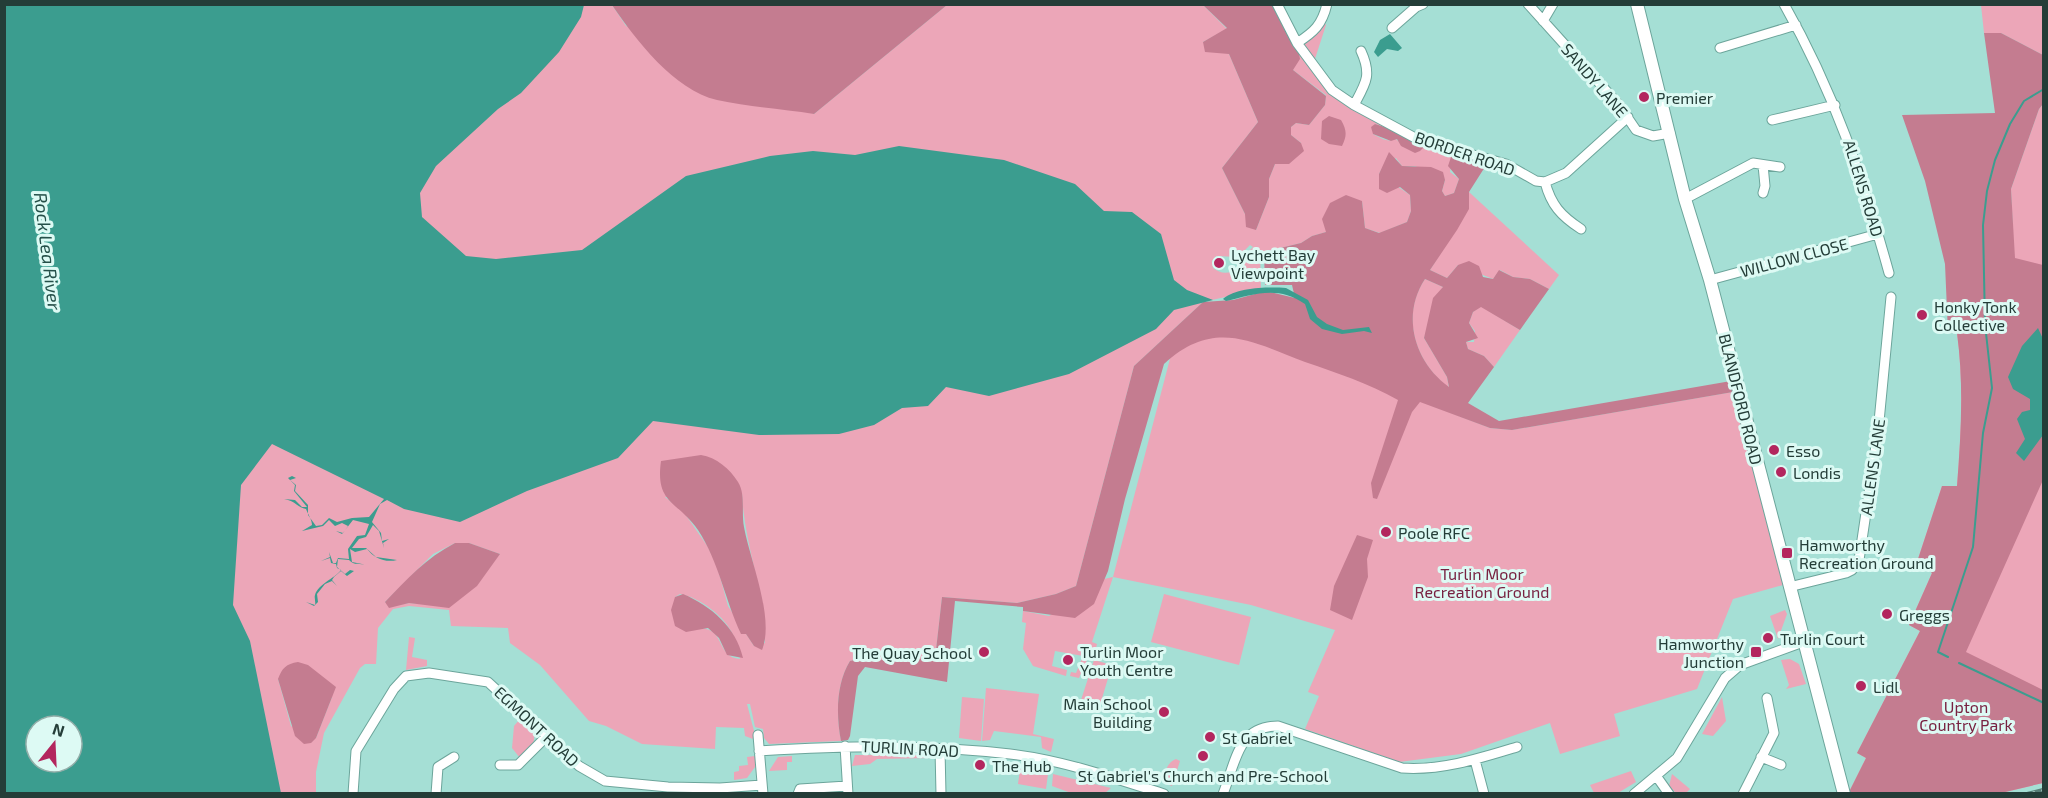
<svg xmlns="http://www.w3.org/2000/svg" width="2048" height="798" font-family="'Exo 2',sans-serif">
	<rect width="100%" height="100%" fill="#a5dfd5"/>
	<path fill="#eca6b8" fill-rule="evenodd" d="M5,5H612L626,26L814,114L947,5H1203L1227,29L1203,42L1229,54L1258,122L1222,168L1245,214L1256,230L1269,197V179L1275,164L1301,143L1291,135V127L1296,123L1309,125L1325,105L1326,95L1293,70L1297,43L1323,20L1326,25L1313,65L1354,105L1453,151L1450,172L1459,179L1454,193L1445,196L1442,191L1445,180L1415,166H1402L1396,158L1385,163L1379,174L1410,195L1411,211L1407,222L1380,233L1365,228L1362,201L1326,232L1312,236L1301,243L1264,252L1260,250L1261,289L1203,302L1134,366L1076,586L1056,594L1017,603L942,597L936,650C906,674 882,652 850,661C836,684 836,715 841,741L769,744L764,738L763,729L755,727L750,704H747L754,731L753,739L745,736L744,728L716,727L715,749L642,744L606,726L589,721L540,665L510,643L508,628L451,626L449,610L409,606L393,609L378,628L376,664H365L360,668L324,733L316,772V793L5,794ZM1375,124C1390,128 1402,137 1418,142L1406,148L1396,139C1387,143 1381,138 1373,134ZM1250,245L1253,247L1240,260L1239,267C1230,274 1222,275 1213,268L1212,261L1216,256L1238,257ZM742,493C744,545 765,591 765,643L754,646L728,606L717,566L708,547L683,511L665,497ZM455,543H469L500,554L449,606L409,603L392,606L385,602L433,554ZM680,594C699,597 726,617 733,635C736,642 738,651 740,659C714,657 727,624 695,629L675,597ZM278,679L332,697L316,738L291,726ZM36,726H72V762H36Z
		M1981,5H2043V55L2001,33H1984Z
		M2043,104V783L2001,793L1848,794L1866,758L1857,753L1920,631L1909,625L1932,573L1918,559L1942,486H1957C1961,434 1964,385 1957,333H1948L2013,232L2011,189L2039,109Z
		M1469,192L1559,275L1549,289L1530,279L1513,277L1500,270L1493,279L1458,265L1447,278L1430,270L1468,209Z
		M1425,279L1443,287L1424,338L1447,377L1449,388C1415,362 1400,316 1425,279Z
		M1481,306L1520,330L1494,367L1484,356L1468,349L1466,342H1474L1475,331L1469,323L1473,312Z
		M1225,325L1490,428L1512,430L1733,392L1783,585L1733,599L1697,689L1614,714L1620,736L1560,754L1550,723L1461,754L1399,762L1305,729L1319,696L1308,692L1335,630L1251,605L1113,577L1092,642L1097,644L1094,656L1088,658L1079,678L1070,676L1071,672L1076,673L1083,656L1055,651L1052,666L1067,670L1066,676L1033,666L1023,649L1026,623L1022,622L1023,611L1049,616L1104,579L1113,577L1172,351Z
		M1164,594L1251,617L1239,665L1151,642Z
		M1785,610L1787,614L1778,639L1770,616Z
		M409,637L415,638L412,657L427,660V666L406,670Z
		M1790,659L1799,664L1806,684L1786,689L1789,685L1781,660Z
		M1094,660L1112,665L1100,705L1081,700Z
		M986,688L1039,694L1033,734L1054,739L1051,752L1042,748L1041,737L994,731L990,740L982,741Z
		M962,697L984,699L981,741L959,738Z
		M1722,697L1726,721L1713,736L1702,734Z
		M520,719L535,732L533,746L520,758L512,748L514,726Z
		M855,755H932L933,758L877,759L870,764L852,766Z
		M755,756V767L747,778L734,780V772L739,771V766L748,765L747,757Z
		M792,756V762H787V770L769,771L778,757Z
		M1176,759L1180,761L1172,786L1164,783C1166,772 1165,764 1176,759Z
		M1020,769L1048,774L1046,789L1018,784Z
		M1631,771L1636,782L1618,793H1594L1590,785Z
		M1053,774L1111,788L1105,793H1071L1052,786Z
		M1672,774L1690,789L1686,793H1676L1669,786Z"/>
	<path fill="#c47c90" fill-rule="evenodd" d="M612,5H947L814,114C783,109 749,107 717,100C674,90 636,40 612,5Z
		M1203,5H1277L1297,43L1300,59L1293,70L1326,96L1325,105L1309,125L1296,123L1291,127V135L1301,143L1304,151L1289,164H1275L1269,179V197L1256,230L1246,227L1245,214L1222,168L1258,122L1229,54L1205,52L1203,42L1227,28Z
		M1984,33H2001L2043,55V104L2039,109L2011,189L2015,258L2043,265V480L1966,652L2043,690V783L2001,793L1848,794L1866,758L1857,753L1920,631L1909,625L1932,573L1918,559L1942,486H1957C1961,434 1964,385 1957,333H1948L1945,264L1925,181L1902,115L1995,113Z
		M1329,116L1341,120C1347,130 1347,136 1342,146L1329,144L1321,139L1322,121Z
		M1375,124L1388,128L1424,147L1420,151L1415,153L1401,146L1397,139L1391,141L1373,134L1371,127Z
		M1453,151L1490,159L1469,192V209L1457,230L1430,270L1447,278L1458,265L1469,261L1479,266L1483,277L1493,279L1499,270L1513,277L1530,279L1549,289L1520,330L1481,307L1473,312L1469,323L1478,338L1466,342L1468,349L1484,356L1494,367L1468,403L1499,421L1731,381L1733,392L1512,430L1490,428L1420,402L1412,412L1377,499L1373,498L1371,483L1398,400C1368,383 1337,373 1305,362C1252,342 1214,318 1164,364L1125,499L1108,571L1094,604L1075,618L1023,611V607L955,601L947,682L865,667L858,676L850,736L848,740L841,741C836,715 836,684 850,661C882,652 906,674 936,650L942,597L1017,603L1056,594L1076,586L1134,366L1203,302L1233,300L1266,291L1295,298L1292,285H1265L1264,252L1301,243L1312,236L1326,232L1322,219L1330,203L1346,195L1362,201L1365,228L1379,233L1407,222L1411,211L1410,195L1400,187L1387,193L1379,189V174L1389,152L1402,166L1431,167L1443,172L1445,180L1442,191L1445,196L1454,193L1459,179L1448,166ZM1425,279L1443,287L1433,298L1424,338L1447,377L1449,387C1414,362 1401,315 1425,279Z
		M701,455C716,457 730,469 738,482C746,495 741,512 744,527C750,560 775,618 762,650L754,646L746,634H741C725,600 719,562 698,530C677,500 655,504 661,461Z
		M1357,535L1373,540L1367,559L1368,577L1352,620L1330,610L1334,586Z
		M455,543H469L500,554L477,586L449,608L409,603L389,608L385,602C407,579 426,558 455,543Z
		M683,594C711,606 736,627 743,658L727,655L719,638L708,628L686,632L675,626L671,610L675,597Z
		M298,662L308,665L336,687L316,738L311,743L304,744L295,736L278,679C282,668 286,664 298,662Z"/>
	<path fill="#3b9d8f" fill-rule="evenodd" d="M5,4L584,5L581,17L559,52L521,93L498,109L436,166L420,193L422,217L466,256L496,259L582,250L686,176L770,156L813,151L855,155L899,146L1004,160L1075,184L1104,211L1132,212L1161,234L1174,280L1187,290L1213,300L1174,310L1156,329L1069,374L989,396L946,387L928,406L902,408L874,425L839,434L759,435L653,421L618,458L527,491L460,522L404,509L387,500L380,504L372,522L381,533L382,541L389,539L383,543L384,548L379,531L373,525L366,537L359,539L352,548H366L376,557L397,560C385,563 374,558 367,549L355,552L350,549L352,562L367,565C360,563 354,566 349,560L338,559L337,567L345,574L350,570L354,571L347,576L341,571L334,577L332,580L337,586L332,581L325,584L317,594L318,602L314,606L306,602L315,605C316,602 314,598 315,595C318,584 334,579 341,570L337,568L336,564L331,563L330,558L321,561L330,557L329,552L333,563H336L338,558L349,559L348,549L357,536L365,535L369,524L353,520L342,534L336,531L343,533L348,526L342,523L335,526L329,520L323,526L302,531L312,525C312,520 308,514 306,509C298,508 296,501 284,499L295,500L302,507H307L294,491L295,485L288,478L292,476L296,478L290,480L296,485L295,491L308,505V515L316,526L322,525L329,518L337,522L352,518L369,517L384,499L272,444L241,485L233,605L250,641L281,793H5ZM36,726H72V762H36Z
		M1390,34L1402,48L1398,51L1387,49L1378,57L1374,52L1380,40Z
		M1286,288L1308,300L1317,317L1327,324L1343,330L1369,327L1372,333L1364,331L1342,334L1322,329L1310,319L1305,304C1278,285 1254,294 1226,301L1223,299C1237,287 1268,287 1286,288Z
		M2038,328L2043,339V435L2024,461L2016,453L2025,439L2017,419L2022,412L2030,410V399L2013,389L2008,377L2022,346Z"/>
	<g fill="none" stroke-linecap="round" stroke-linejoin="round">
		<path stroke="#3b9d8f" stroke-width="2" d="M1985,324L1983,225L1987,191L1995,160L2010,124L2024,101L2044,89
			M1948,657L1938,652L1973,547L1983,433L1992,388L1986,333
			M1959,663L2044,703"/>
		<g stroke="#6ca59b" stroke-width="11">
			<path id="minor" d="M1277,4L1297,43L1332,90L1354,105L1419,140L1506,164L1536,181L1545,182L1566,173L1628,117
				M1528,4L1619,105L1636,130L1653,136L1670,133
				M1784,4C1834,92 1862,176 1889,273
				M1543,21L1553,4
				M1392,28L1416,7L1423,4
				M1297,43C1314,32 1322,25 1327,4
				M1720,48L1796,25
				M1354,105C1366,83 1372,75 1361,51
				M1772,120L1835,105
				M1545,182C1551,205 1561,216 1581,229
				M1763,193L1765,186L1763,165
				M1685,199L1753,163L1780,167
				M1710,280L1878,234
				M1789,587L1846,573L1852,570L1859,560L1878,432L1891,297
				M758,735L763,794
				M845,746L848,794
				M940,749L941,794
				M759,751C843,746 927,744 1010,754C1062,760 1114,778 1164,794
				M1761,757L1781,765
				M1475,760L1484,794
				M500,765H518L547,736
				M1657,777L1669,794
				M353,794L356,751L394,689L406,676L429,673L488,682L579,766L605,781L668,787L720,788L762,785
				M436,794L438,767L454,757
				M798,794L800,789L847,786
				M1223,794C1236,761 1238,726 1278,726L1402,768C1441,771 1481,758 1517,747
				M1634,794L1677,758L1725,678L1740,665L1803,642
				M1743,794L1774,733L1767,698"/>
		</g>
		<g stroke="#6ca59b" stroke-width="14">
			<path id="secondary" d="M1637,4L1685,199L1710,280L1844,794"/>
		</g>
		<use href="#minor" stroke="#fff" stroke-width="9"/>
		<use href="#secondary" stroke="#fff" stroke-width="12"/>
		<g stroke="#587e77" stroke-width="4.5">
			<path id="rail" d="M2028,794L2044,790"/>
		</g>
		<use href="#rail" stroke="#ddfaf4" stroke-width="2" stroke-dasharray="7" stroke-linecap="butt"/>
	</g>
	<g fill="#b3265e" stroke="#ddfaf4" stroke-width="2">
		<circle cx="1644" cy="97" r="6"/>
		<circle cx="1219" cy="263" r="6"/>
		<circle cx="1922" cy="315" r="6"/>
		<circle cx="1774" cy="450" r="6"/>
		<circle cx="1781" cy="472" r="6"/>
		<circle cx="1386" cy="532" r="6"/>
		<rect x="1781" y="547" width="12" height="12" rx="3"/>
		<circle cx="1887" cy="614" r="6"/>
		<circle cx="1768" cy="638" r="6"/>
		<circle cx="984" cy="652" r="6"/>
		<rect x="1750" y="646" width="12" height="12" rx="3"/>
		<circle cx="1068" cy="660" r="6"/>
		<circle cx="1861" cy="686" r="6"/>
		<circle cx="1164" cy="712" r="6"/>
		<circle cx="1210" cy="737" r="6"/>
		<circle cx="1203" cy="756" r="6"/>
		<circle cx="980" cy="765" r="6"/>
	</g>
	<g text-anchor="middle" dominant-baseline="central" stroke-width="6" stroke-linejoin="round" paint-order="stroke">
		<g font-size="16" fill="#243d38" stroke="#ddfaf4">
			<text transform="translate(1595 80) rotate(49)">SANDY LANE</text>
			<text transform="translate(1465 153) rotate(19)">BORDER ROAD</text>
			<text transform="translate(1864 188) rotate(73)">ALLENS ROAD</text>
			<text transform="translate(1794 257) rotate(-15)">WILLOW CLOSE</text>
			<text transform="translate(1741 399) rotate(76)">BLANDFORD ROAD</text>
			<text transform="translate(1872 467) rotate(-82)">ALLENS LANE</text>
			<text transform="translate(537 726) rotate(43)">EGMONT ROAD</text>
			<text transform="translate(910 748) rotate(3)">TURLIN ROAD</text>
		</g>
		<g font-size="16" fill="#243d38" stroke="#ddfaf4" text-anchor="start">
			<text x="1656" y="97">Premier</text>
			<text x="1231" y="254">Lychett Bay<tspan x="1231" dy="18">Viewpoint</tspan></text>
			<text x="1934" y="306">Honky Tonk<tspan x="1934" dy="18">Collective</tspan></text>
			<text x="1786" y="450">Esso</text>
			<text x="1793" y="472">Londis</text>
			<text x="1398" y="532">Poole RFC</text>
			<text x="1799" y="544">Hamworthy<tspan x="1799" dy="18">Recreation Ground</tspan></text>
			<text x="1899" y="614">Greggs</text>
			<text x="1780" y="638">Turlin Court</text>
			<text x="1744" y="643" text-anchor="end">Hamworthy<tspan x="1744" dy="18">Junction</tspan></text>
			<text x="1080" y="651">Turlin Moor<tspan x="1080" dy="18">Youth Centre</tspan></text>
			<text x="972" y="652" text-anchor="end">The Quay School</text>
			<text x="1873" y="686">Lidl</text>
			<text x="1152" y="703" text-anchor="end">Main School<tspan x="1152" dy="18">Building</tspan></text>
			<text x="1222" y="737">St Gabriel</text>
			<text x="992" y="765">The Hub</text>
			<text x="1203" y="775" text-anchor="middle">St Gabriel's Church and Pre-School</text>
		</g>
		<g font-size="16" fill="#782241" stroke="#ddfaf4">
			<text x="1482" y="573">Turlin Moor<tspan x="1482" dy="18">Recreation Ground</tspan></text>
			<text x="1966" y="706">Upton<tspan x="1966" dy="18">Country Park</tspan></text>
		</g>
		<g font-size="18" font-style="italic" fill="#255049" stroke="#ddfaf4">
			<text transform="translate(48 251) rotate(83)">Rock Lea River</text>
		</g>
	</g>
	<rect width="2048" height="798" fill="none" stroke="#243d38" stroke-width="12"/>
	<g transform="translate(54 744) rotate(18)"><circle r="28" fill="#ddfaf4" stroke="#93aea9" stroke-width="1.5"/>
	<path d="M0-4.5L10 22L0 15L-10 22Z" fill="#b3265e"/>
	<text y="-9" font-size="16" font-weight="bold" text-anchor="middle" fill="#243d38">N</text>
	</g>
</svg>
